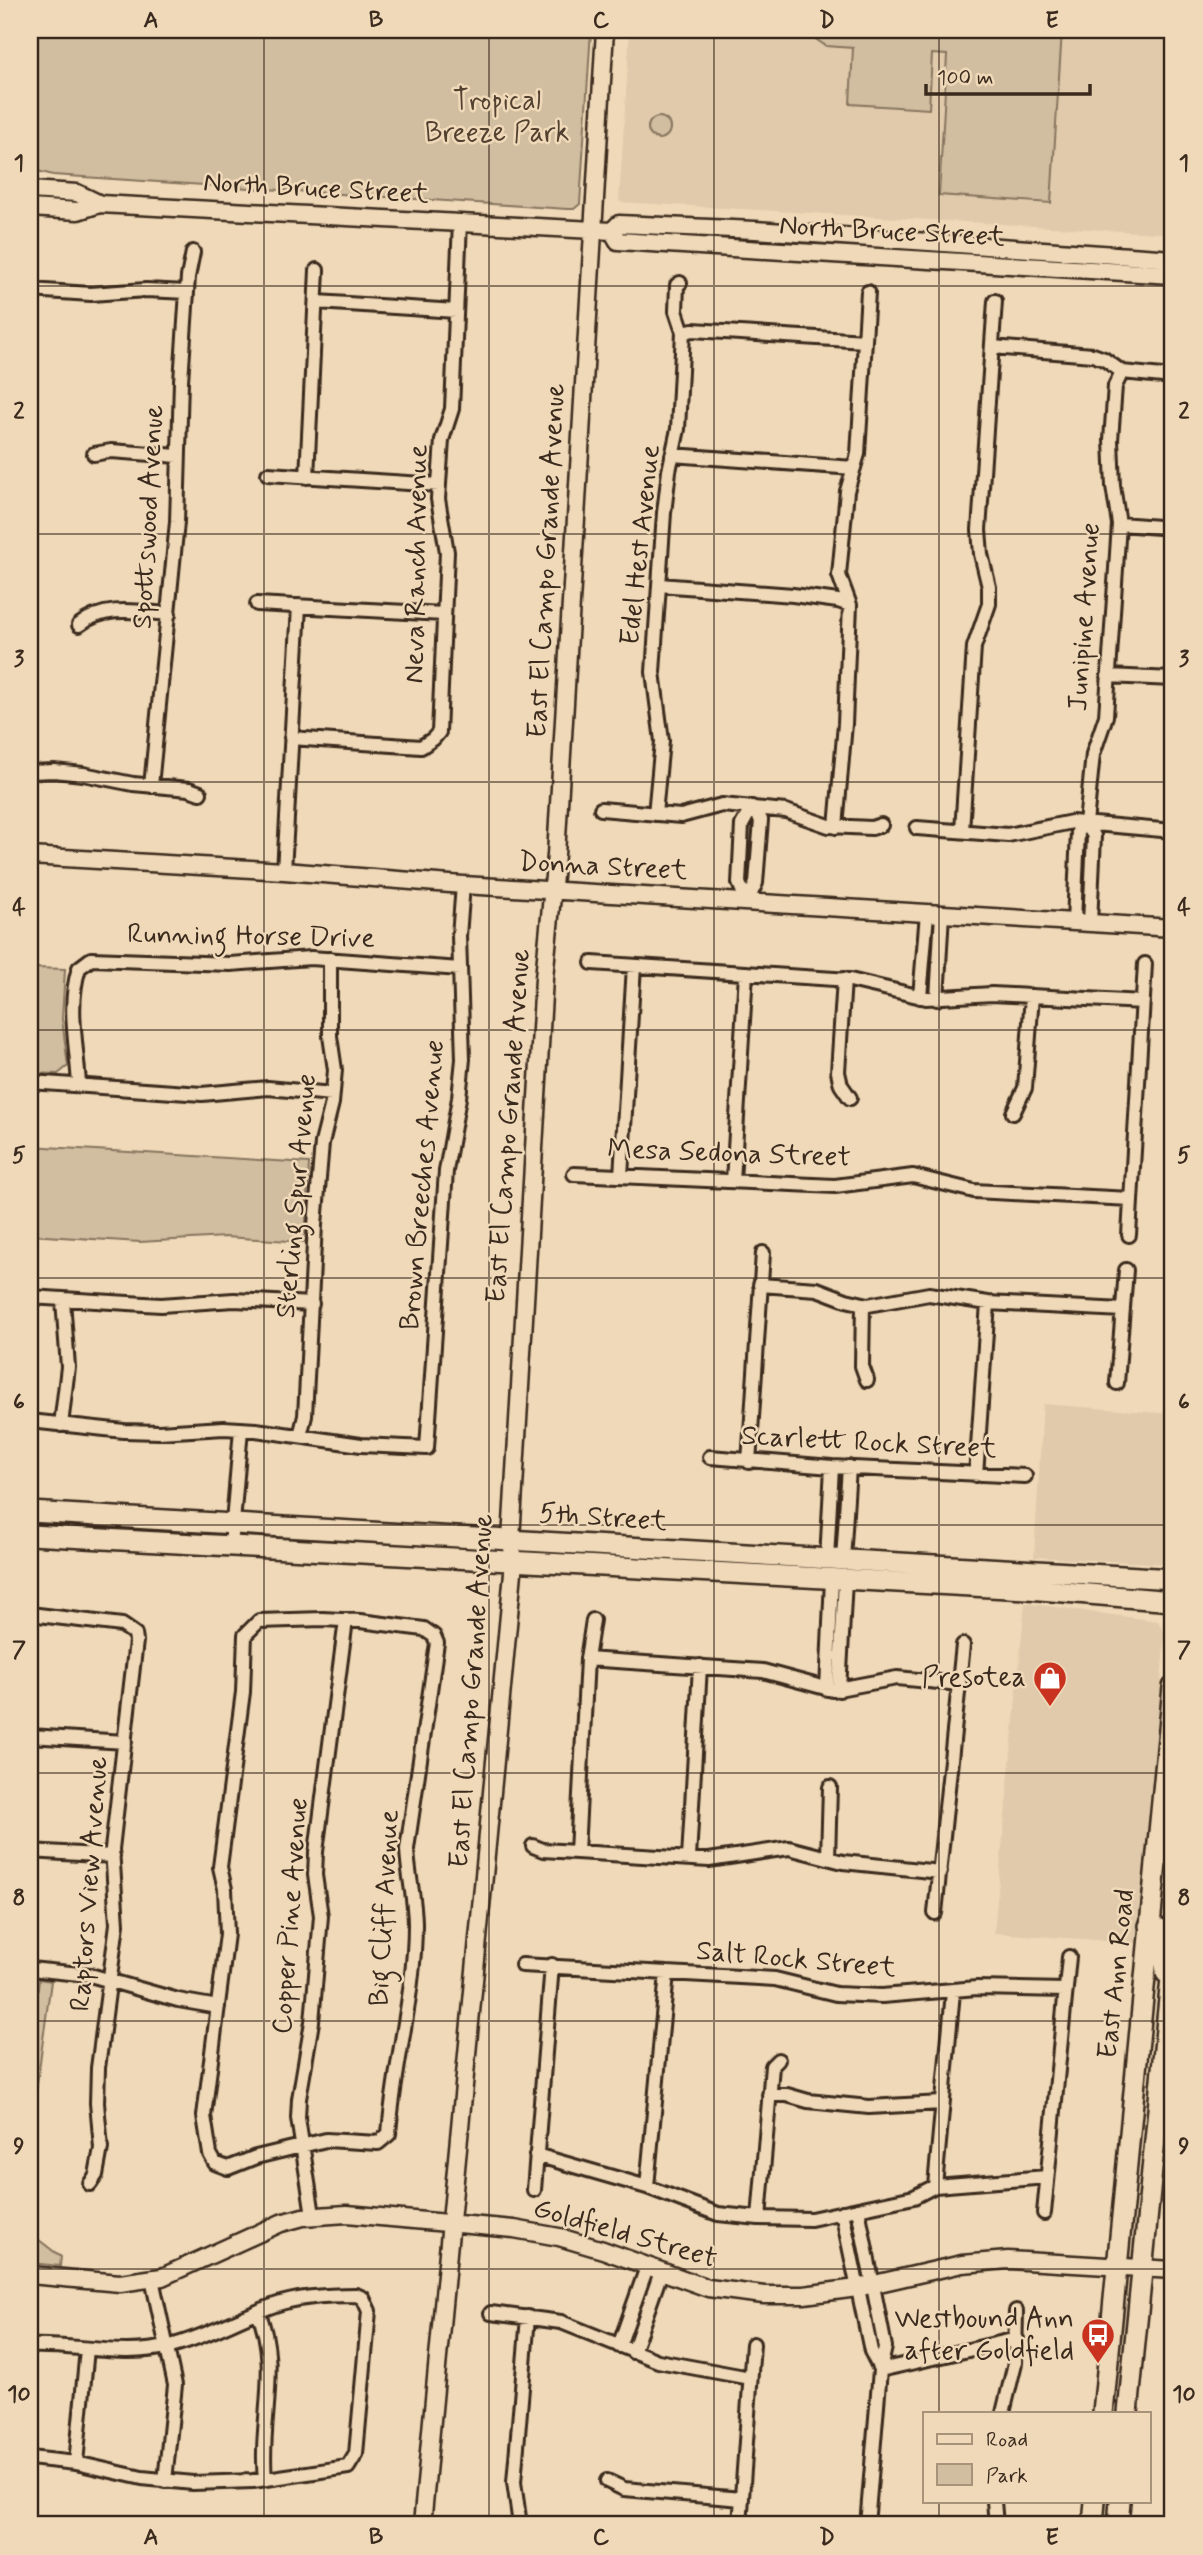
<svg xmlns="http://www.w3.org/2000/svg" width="1203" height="2555" font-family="Mynerve,sans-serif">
	<rect width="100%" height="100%" fill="#efd9b8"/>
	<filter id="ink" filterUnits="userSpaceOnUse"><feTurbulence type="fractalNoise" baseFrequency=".0143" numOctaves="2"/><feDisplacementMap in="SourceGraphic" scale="14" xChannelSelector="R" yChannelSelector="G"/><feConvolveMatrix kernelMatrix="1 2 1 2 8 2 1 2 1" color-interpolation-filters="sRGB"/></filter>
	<g filter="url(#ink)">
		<path fill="#e0caab" d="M630,30H1173V234L619,202Z
			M1043,1404L1173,1414V1507L1170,1564L1034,1557Z
			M1025,1603L1158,1621L1165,1634L1139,1943L994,1933Z"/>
		<path fill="#d1bd9f" stroke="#86745e" stroke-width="2" d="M30,30H591L580,204L574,209H567L53,175L30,169Z
			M807,30H1062L1051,203L939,195L947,55L932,54L929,109L850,104L853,48L826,46L808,34Z
			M648 128a11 11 0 1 1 22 0a11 11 0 1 1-22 0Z
			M35,968L65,969L62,1019L68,1066L58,1074L30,1073V1022H32Z
			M30,1146L309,1163L305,1242L225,1237L140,1242L30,1235Z
			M39,1979L51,1981L35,2099L30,2120V2030L34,2029Z
			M30,2233L61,2257L60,2266L30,2263Z"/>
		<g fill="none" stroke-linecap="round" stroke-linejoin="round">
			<g stroke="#3b2a1e" stroke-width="18">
				<path id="minor" d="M30,290L91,294L146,290L187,292
					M317,302L456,311
					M683,332L693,330L865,341
					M992,347L1093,355L1104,359L1122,372L1173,377
					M94,454L111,451L178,456
					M672,455L854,468
					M268,474L439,485
					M307,477L317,270
					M1119,524L1173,528
					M659,585L793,595L838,601L850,605
					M257,604L444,614
					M79,625C106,604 138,612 169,614
					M1108,676L1173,679
					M291,738L421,747L433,739L439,732L447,552L438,499L442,440L452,409L460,222
					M30,772L54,771L83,774L133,784L189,789L200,793
					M151,786L177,522L181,381L188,277L193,252
					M752,807L761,820L756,883L747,902L739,883L742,825Z
					M601,809L681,816L722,805L786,811L829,826L872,828L881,825
					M655,814L662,741L653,672L664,513L669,471L678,429L683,332L676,311L677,285L680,283
					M1086,823L1094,836L1090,923
					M836,827L845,724L850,605L839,575L847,491L858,454L868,292
					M917,828L1008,835L1072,822L1173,831
					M962,831L974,647L989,604V587L981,554L979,530L995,301
					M284,871L299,606
					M1074,922L1078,831L1086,823L1093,754L1106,716L1119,524L1113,486L1111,440L1115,386L1122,372
					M592,963L850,980L926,998L992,994L1143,1002
					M844,979L838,1072L841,1085L850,1098
					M920,997L927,913
					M937,999L942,914
					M30,1082L202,1094L268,1088L332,1094
					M79,1085C77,1046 67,1006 79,968L91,959L230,964L311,958L460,969
					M1013,1113L1025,1088L1032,996
					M574,1174L835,1186L913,1176L974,1191L1131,1199
					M621,1176L634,966
					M733,1181L746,973
					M1129,1235L1145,964
					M760,1285L817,1289L846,1300L868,1305L929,1294L988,1303L1123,1310
					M30,1297L161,1305L234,1300L312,1304
					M863,1304L862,1366L867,1380
					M1117,1383L1126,1270
					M30,1421L124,1431L159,1432L224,1428L256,1430L361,1445L427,1448L446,1171L459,1098L463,1059L459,936L463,885
					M61,1425L68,1367L63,1300
					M300,1436L305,1416L315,1225L322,1143L332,1103L335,1070L330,1036V959
					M710,1457L832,1467L1025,1476
					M749,1462L763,1253
					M976,1475L988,1303
					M231,1546L241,1429
					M827,1559L832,1467
					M843,1560L849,1467
					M30,1614L122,1625L135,1634L136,1641L112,1849L117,1924L98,2068L97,2103L101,2148L96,2175L90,2184
					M323,1619L360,1621L424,1629L434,1636L437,1643L407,1849C408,1875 415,1899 415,1924C415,1995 394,2064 389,2134L378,2143L326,2140L256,2157L228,2168L215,2163L210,2154L204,2116L227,1934L225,1889L220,1867L243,1692L245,1635L259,1621Z
					M587,1659L763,1671L833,1690L897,1678L960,1684
					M827,1689L832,1579
					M839,1690L845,1580
					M30,1736L125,1742
					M533,1846L543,1850L709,1860L789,1848L843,1862L940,1872
					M30,1851L113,1856
					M577,1852L587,1659L593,1620
					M689,1858L700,1666
					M828,1858L830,1787
					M935,1913L963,1645
					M522,1965L775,1979L836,1994L882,1996L977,1988L1065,1990
					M30,1969L90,1975L178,2000L218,2007
					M769,2095H787L808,2101L869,2107L942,2103
					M536,2155L647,2187L718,2214L759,2218L811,2219L914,2197L935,2186L1047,2177
					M935,2186L953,1992
					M647,2187L667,1973
					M534,2190L552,1965
					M858,2209L885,2347L880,2370L867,2525
					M842,2212L871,2351L880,2369
					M1044,2213L1069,1957
					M313,2215L298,2118L299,2099L312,2022L321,1916L315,1875L316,1852L346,1620
					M759,2218L772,2066L778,2060
					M152,2279L175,2385L165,2481
					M258,2312C281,2365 259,2423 265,2479
					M491,2313L561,2322L658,2361L750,2378
					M30,2346C76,2344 124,2358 170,2346C207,2337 240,2317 275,2305C297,2297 332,2295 356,2295L363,2298L369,2311L356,2454L348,2467L253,2481L193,2483L142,2478L76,2463L30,2458
					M619,2346L647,2267
					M633,2352L661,2272
					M880,2370L1017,2339
					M1003,2413L1015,2363L1016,2311
					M76,2463L87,2349
					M607,2481L624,2489L742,2499
					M994,2501L996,2525
					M520,2525L514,2482L528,2317
					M740,2525L753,2344"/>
			</g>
			<g stroke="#3b2a1e" stroke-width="21">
				<path id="tertiary" d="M30,190L77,193L100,204
					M30,208L78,211L100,204L612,231L619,224L755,230L1173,259
					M612,231L618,241L1173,275
					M30,856L284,871L463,885L1173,928
					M30,2275L120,2283L162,2277L281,2223L303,2217L347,2214L514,2229L559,2237L603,2250L708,2288L764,2295H804L857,2288L962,2264L1008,2260L1173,2270
					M422,2525L514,1562L511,1540L544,978L556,855L605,30"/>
			</g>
			<g stroke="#3b2a1e" stroke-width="24">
				<path id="primary" d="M30,1512L1173,1579
					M30,1535L1028,1589L1173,1601
					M1149,1926L1160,1929L1163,1936L1166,1973
					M1103,2413L1173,1687
					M1128,2413L1173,1958
					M1093,2525L1095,2501
					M1118,2525L1120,2501"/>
			</g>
			<use href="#minor" stroke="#efd9b8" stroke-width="12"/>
			<use href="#tertiary" stroke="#efd9b8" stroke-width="16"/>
			<use href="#primary" stroke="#efd9b8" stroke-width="19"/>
		</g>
	</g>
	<path fill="none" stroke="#3b2a1e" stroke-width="2" stroke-opacity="0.55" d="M264,30V2525M489,30V2525M714,30V2525M939,30V2413M30,286H1173M30,534H1173M30,782H1173M30,1030H1173M30,1278H1173M30,1525H1173M30,1773H1173M30,2021H1173M30,2269H1173M939,2501V2525"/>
	<defs>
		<g id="shop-pin" transform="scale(1.75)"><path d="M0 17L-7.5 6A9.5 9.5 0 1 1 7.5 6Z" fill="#c8321e" stroke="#efd9b8"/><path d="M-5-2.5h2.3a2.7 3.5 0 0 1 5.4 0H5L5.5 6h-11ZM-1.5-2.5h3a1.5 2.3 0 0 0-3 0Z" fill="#fff"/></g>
		<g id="bus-pin" transform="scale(1.75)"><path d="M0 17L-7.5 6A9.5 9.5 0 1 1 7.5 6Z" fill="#c8321e" stroke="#efd9b8"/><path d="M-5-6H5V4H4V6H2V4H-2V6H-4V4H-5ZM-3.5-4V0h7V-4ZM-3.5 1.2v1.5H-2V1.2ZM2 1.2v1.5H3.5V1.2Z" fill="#fff"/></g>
	</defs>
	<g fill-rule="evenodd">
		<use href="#shop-pin" x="1050" y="1678"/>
		<use href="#bus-pin" x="1098" y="2335"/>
	</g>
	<g text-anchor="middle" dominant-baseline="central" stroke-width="5" stroke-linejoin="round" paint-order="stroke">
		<g font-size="28" fill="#524031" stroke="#efd9b8">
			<text x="497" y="101">Tropical<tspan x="497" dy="32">Breeze Park</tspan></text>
		</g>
		<g font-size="28" fill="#3b2a1e" stroke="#efd9b8">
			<text transform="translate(316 189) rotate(3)">North Bruce Street</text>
			<text transform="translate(892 232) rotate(3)">North Bruce Street</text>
			<text transform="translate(149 517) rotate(-87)">Spottswood Avenue</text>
			<text transform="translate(641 545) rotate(-84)">Edel Hest Avenue</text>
			<text transform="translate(547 561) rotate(-87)">East El Campo Grande Avenue</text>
			<text transform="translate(417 564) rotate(-89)">Neva Ranch Avenue</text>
			<text transform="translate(1085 617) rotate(-86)">Junipine Avenue</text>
			<text transform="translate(603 867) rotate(3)">Donna Street</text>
			<text transform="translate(251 937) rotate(1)">Running Horse Drive</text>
			<text transform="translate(509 1126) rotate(-86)">East El Campo Grande Avenue</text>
			<text transform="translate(729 1154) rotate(2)">Mesa Sedona Street</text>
			<text transform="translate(423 1185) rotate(-85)">Brown Breeches Avenue</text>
			<text transform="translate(297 1196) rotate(-85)">Sterling Spur Avenue</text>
			<text transform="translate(869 1443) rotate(3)">Scarlett Rock Street</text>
			<text transform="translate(603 1518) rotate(4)">5th Street</text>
			<text transform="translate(472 1691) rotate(-86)">East El Campo Grande Avenue</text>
			<text transform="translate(90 1884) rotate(-86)">Raptors View Avenue</text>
			<text transform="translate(385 1908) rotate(-87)">Big Cliff Avenue</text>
			<text transform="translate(291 1916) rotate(-86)">Copper Pine Avenue</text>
			<text transform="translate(796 1960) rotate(5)">Salt Rock Street</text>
			<text transform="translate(1117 1974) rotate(-84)">East Ann Road</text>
			<text transform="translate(625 2234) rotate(16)">Goldfield Street</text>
		</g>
		<g font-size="28" fill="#3b2a1e" stroke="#efd9b8" text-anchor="end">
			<text x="1026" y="1678">Presotea</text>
			<text x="1074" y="2319">Westbound Ann<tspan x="1074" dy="32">after Goldfield</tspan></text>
		</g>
	</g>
	<rect width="1203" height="2555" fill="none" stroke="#efd9b8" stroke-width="77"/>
	<rect x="923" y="2412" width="228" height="91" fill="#efd9b8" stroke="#a7937a" stroke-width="2"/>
	<rect x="937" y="2434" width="35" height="10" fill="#efd9b8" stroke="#a7937a" stroke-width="2"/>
	<text x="986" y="2446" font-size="21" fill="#3b2a1e">Road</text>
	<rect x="937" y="2464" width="35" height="21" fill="#d1bd9f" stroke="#a7937a" stroke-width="2"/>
	<text x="986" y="2482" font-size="21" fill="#3b2a1e">Park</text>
	<path d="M926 84v10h164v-10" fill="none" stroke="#3b2a1e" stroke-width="3.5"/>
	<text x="937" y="84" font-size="21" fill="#3b2a1e" stroke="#efd9b8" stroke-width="5" paint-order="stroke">100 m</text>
	<rect x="38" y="38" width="1126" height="2478" fill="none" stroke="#3b2a1e" stroke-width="2.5"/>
	<g font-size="23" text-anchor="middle" font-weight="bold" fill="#3b2a1e">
		<text x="151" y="27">A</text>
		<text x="376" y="27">B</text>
		<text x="601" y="27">C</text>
		<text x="827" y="27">D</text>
		<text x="1052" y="27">E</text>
		<text x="19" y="170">1</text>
		<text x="1184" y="170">1</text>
		<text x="19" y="418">2</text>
		<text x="1184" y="418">2</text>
		<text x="19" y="666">3</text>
		<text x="1184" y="666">3</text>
		<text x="19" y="914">4</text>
		<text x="1184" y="914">4</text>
		<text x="19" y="1162">5</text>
		<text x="1184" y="1162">5</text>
		<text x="19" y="1409">6</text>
		<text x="1184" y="1409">6</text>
		<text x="19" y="1657">7</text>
		<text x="1184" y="1657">7</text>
		<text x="19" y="1905">8</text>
		<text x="1184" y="1905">8</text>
		<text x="19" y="2153">9</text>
		<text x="1184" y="2153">9</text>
		<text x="19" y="2401">10</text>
		<text x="1184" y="2401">10</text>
		<text x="151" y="2544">A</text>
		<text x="376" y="2544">B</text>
		<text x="601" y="2544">C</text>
		<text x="827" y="2544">D</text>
		<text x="1052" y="2544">E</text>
	</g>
</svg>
